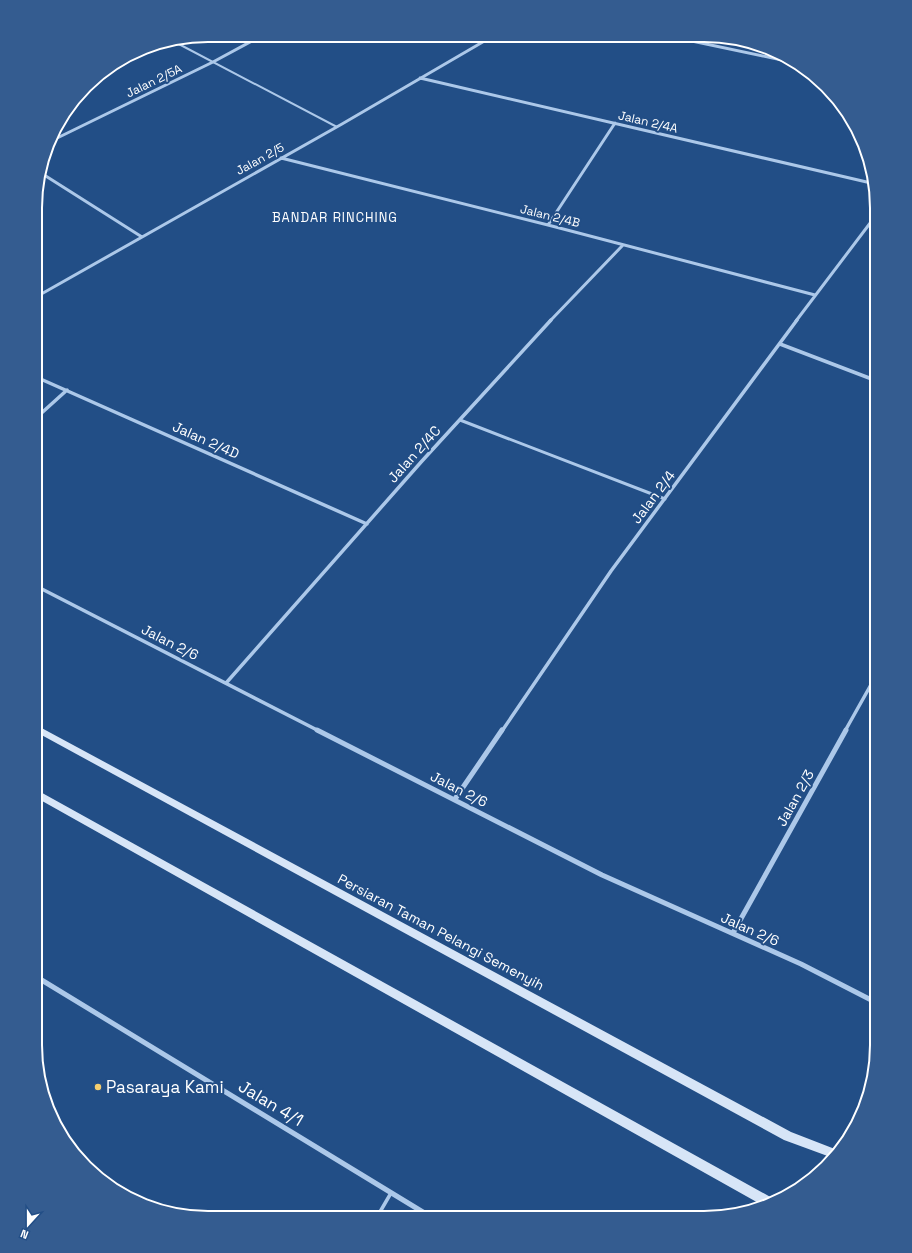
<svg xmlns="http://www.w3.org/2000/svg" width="912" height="1253" font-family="'Space Grotesk',sans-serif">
	<rect width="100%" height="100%" fill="#224e86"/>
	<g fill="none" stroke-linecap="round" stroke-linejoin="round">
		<path stroke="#acc8e9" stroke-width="2" d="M173,41L337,127"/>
		<path stroke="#acc8e9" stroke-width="3" d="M460,420L665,499"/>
		<path stroke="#acc8e9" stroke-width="3.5" d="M377,1217L391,1193"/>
		<path stroke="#acc8e9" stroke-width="3" d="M668,36L796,63
			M420,78L871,183
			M51,141L213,62L263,35
			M281,158L548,225L815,295
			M41,173L142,237
			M548,225L615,123
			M36,297L342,124L493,36
			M550,321L623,245
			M796,321L877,214"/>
		<path stroke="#acc8e9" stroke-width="3.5" d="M780,344L877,381
			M36,377L367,524
			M36,418L67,390
			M36,586L319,731
			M227,682L422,461L551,320
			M502,731L611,571L797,320
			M845,731L877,674"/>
		<path stroke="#acc8e9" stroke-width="5" d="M317,730L602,875L801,964L877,1003
			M455,799L502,730
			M733,933L846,730
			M35,976L431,1217"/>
		<path fill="#d7e5f7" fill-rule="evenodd" d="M36,725L791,1132L840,1151L833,1158L784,1140L36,732Z
			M35,789L774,1199L775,1202L762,1205L35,797Z"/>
	</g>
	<circle fill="#f5ce6f" stroke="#224e86" stroke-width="1.5" cx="98" cy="1087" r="4"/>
	<g text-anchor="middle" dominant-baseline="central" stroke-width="4" stroke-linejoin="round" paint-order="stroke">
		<g font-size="12" fill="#fff" stroke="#224e86">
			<text transform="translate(154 81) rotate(-26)">Jalan 2/5A</text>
			<text transform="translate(648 122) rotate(13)">Jalan 2/4A</text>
			<text transform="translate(260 159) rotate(-29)">Jalan 2/5</text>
			<text transform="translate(550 216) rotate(14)">Jalan 2/4B</text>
		</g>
		<g font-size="13" letter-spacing="1" fill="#fff" stroke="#224e86">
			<text x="335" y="217">BANDAR RINCHING</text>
		</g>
		<g font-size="14" fill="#fff" stroke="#224e86">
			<text transform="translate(206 440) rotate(24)">Jalan 2/4D</text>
			<text transform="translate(414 454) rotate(-48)">Jalan 2/4C</text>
			<text transform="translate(653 497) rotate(-53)">Jalan 2/4</text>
			<text transform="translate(170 642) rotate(27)">Jalan 2/6</text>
			<text transform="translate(459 789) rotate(27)">Jalan 2/6</text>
			<text transform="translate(795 798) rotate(-61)">Jalan 2/3</text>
			<text transform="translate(750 929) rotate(24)">Jalan 2/6</text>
			<text transform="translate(441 932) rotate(28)">Persiaran Taman Pelangi Semenyih</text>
		</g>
		<g font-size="17" fill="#fff" stroke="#224e86" text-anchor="start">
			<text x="106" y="1087">Pasaraya Kami</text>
		</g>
		<g font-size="17" fill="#fff" stroke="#224e86">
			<text transform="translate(271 1103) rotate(31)">Jalan 4/1</text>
		</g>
	</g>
	<path d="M0 0H912V1253H0ZM208 42H704A166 166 0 0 1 870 208V1045A166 166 0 0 1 704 1211H208A166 166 0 0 1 42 1045V208A166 166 0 0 1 208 42Z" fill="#345c90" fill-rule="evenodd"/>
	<path fill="none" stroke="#fff" stroke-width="2" d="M208 42H704A166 166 0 0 1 870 208V1045A166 166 0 0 1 704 1211H208A166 166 0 0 1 42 1045V208A166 166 0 0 1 208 42Z"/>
	<g transform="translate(28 1225) rotate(201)" stroke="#224e86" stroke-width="3" paint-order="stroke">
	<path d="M0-3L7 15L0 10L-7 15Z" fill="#ffffff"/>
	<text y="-6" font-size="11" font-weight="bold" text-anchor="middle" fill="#ffffff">N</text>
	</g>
</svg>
